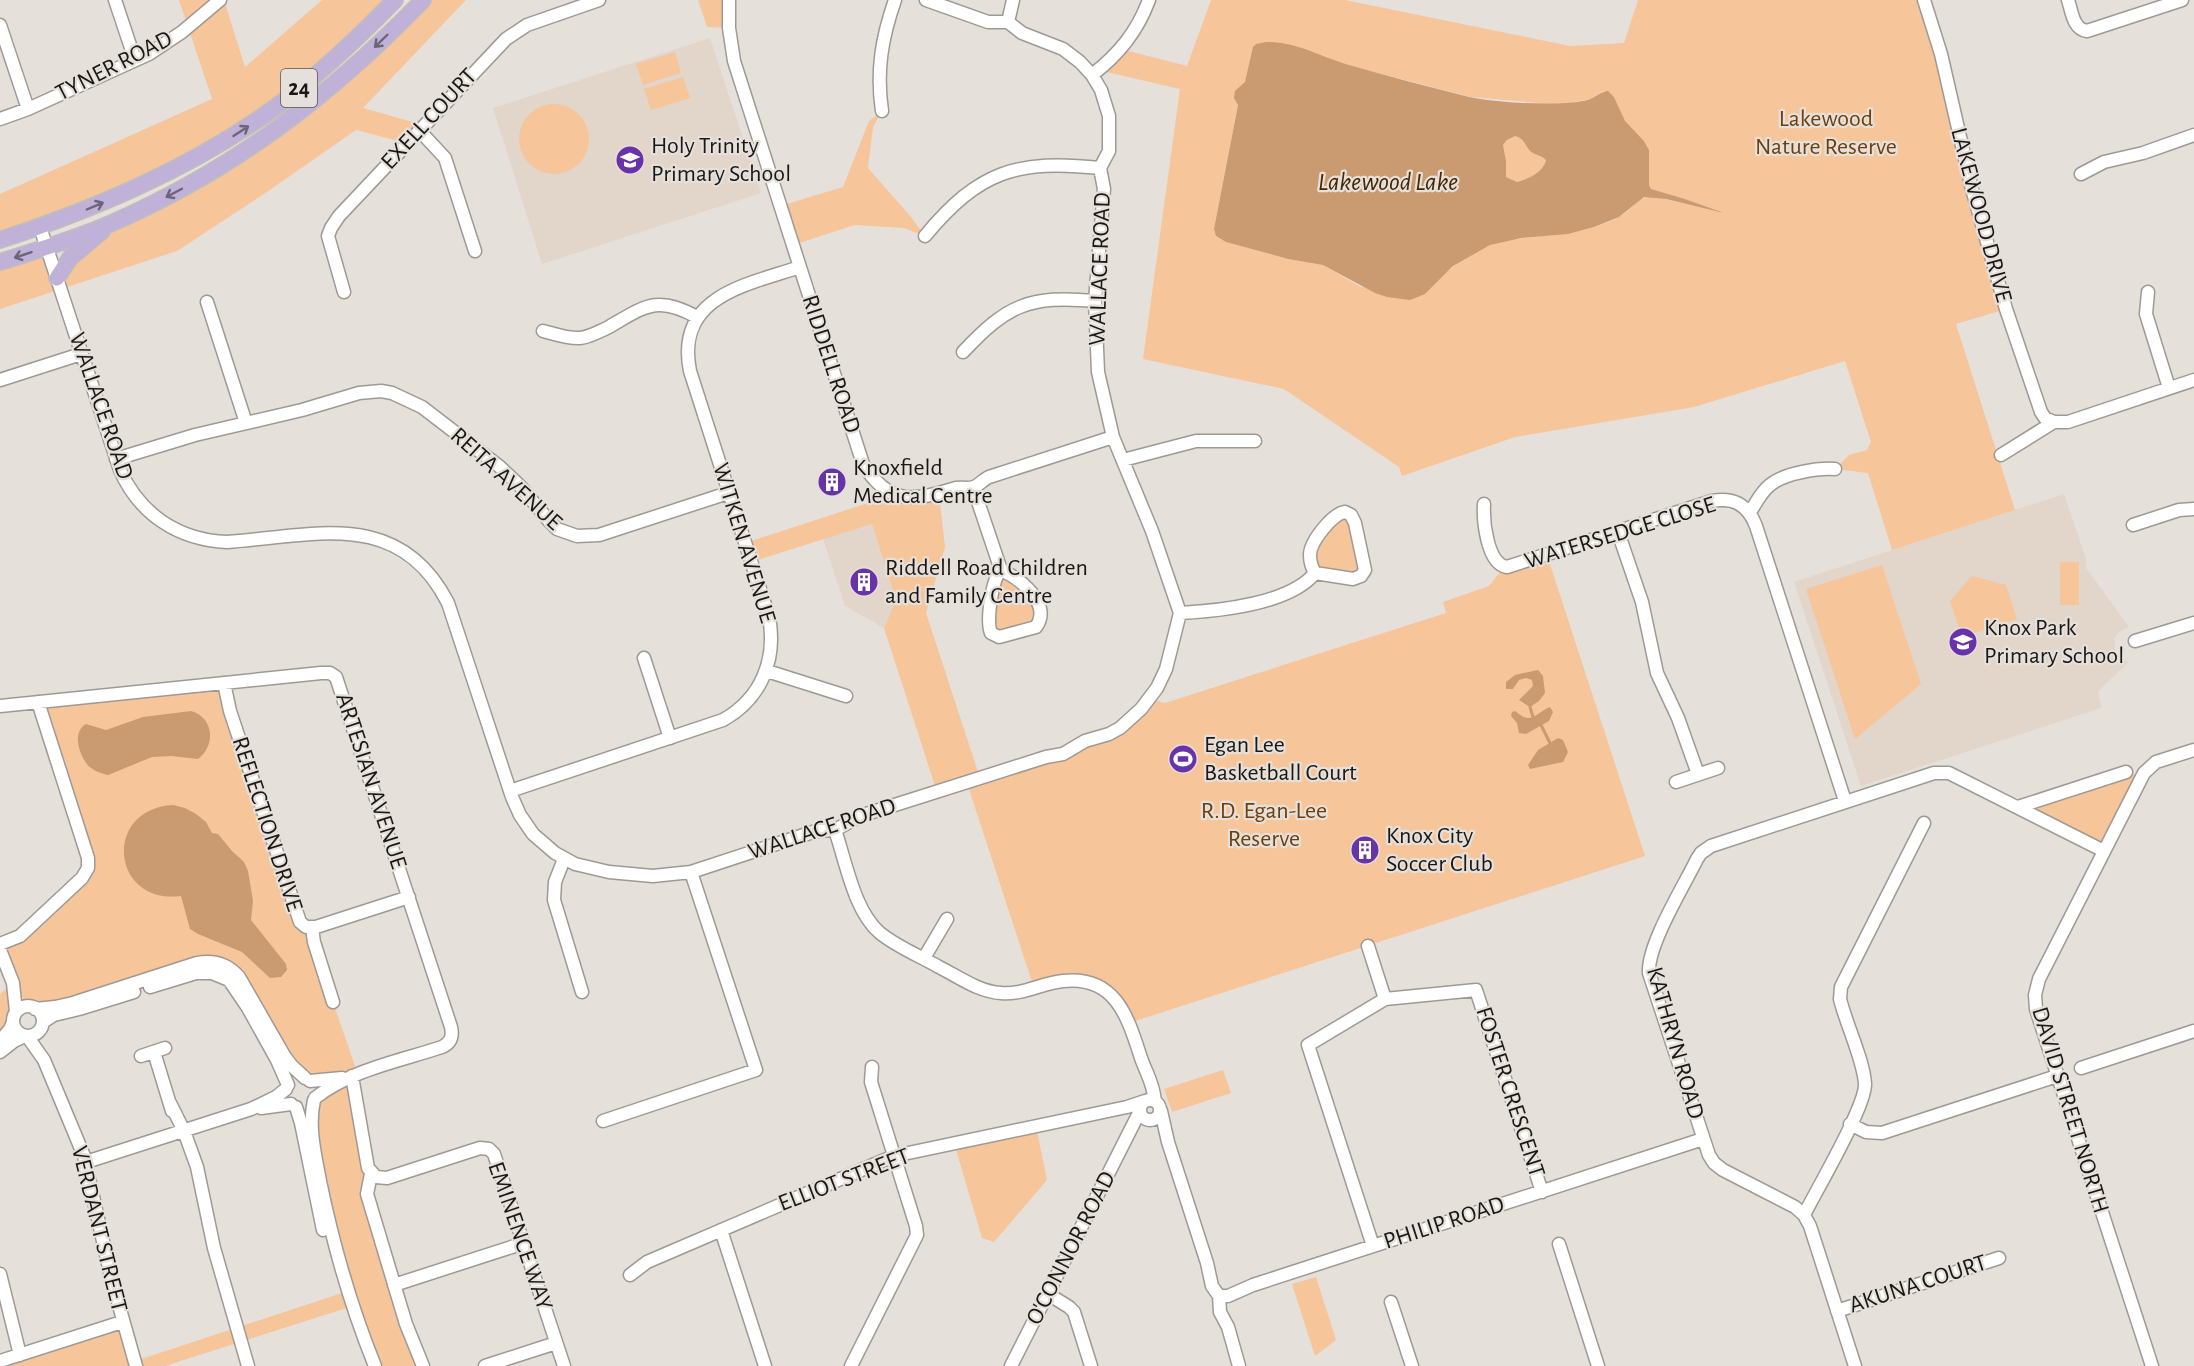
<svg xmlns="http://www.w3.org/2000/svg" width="2194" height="1366" font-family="'Alegreya Sans',sans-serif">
	<rect width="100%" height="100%" fill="#e6e0da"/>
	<path fill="#e2d5ca" d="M710,38L761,193L542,264L493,108Z
		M2064,494L2086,559V568L2129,627L2120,631L2114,639L2116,655L2122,660L2129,662L2098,691L2101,708L1861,786L1794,582Z
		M872,523L896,600L884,628L845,606L823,539Z"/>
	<path fill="#f6c59a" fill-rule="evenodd" d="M179,0H224L245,67L322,0H395L364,32L217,146L0,240V194L212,99Z
		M423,0H466L363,108L423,125L406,143L356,130L261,196L177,251L0,309V262L47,247L57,277L81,249L266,137Z
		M698,0H729V28L707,27Z
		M1211,0H1345L1570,46L1624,43L1638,0H1924L2006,309L1956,324L2015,510L1892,550L1868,473L1835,469L1849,455L1867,450L1871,442L1845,361L1694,407L1515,437L1402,476L1399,467L1284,389L1143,359L1180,89L1098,70L1121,49L1187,66ZM1278,42L1347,65L1471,97L1551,104L1568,103L1591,99L1603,91L1614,97L1624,121L1644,141L1649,150V185L1651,189L1685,199L1718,211L1651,196C1639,197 1634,207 1625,213C1617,219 1608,222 1600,225C1570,236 1539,235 1509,240C1475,246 1447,269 1425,294L1361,287L1323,265L1288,259L1226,242L1216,236L1214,229L1238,104L1245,83Z
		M675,52L681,73L643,85L636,64Z
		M683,77L690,98L651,110L644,89Z
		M519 139a35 35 0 1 1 70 0a35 35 0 1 1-70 0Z
		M882,111L873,127L868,168L911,217L925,236L904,228L855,225L793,245L780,206L843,187L869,121Z
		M1515,136C1525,139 1523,144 1530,149C1535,154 1542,155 1546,160C1544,173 1528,179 1517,182L1506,177V161L1503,145L1510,137Z
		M882,487L892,493L939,494L945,547L926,613L980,778L1100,738L1150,699L1165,703L1446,613L1443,602L1489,586L1504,567L1547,555L1645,856L1129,1023L1092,983L1034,988L967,783L937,792L884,628L896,600L872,524L751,562L745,543L868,503L874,500Z
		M1348,513L1361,576L1313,569L1314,543Z
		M2060,562H2079V605H2060Z
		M1882,565L1921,684L1855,739L1806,589Z
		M998,573L1029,588L1040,620L995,636L994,583Z
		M1972,576L2006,585L2017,619L1962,637L1950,601Z
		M224,683L358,1075L368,1186L423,1366H375L353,1306L165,1366H0L122,1322L135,1361L348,1291L321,1183L314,1100L335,1085L305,1078L227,967L73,1003L30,1007L19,993L16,1012L0,1041V994L13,983L0,950L87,872L38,702Z
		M2126,772L2141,777L2104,851L2018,807Z
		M1223,1070L1231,1093L1172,1112L1164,1089Z
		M1036,1126L1047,1180L994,1242L982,1238L954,1143Z
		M1316,1277L1336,1340L1315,1356L1292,1284Z"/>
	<path fill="#ca9a71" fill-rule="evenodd" d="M1266,42C1295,41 1321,57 1349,65C1388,76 1429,87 1469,97C1496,103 1556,106 1583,101C1593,100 1599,92 1608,91L1614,97L1625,121L1644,141L1649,150V185L1651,189L1685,199L1724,213L1666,199L1644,197L1619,217L1594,227L1568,234L1521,238L1490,245L1453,266L1425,294L1410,300L1387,297L1375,293L1323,265L1288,259L1226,242L1216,236L1214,229L1238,105L1234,98L1235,91L1245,82L1253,47L1256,44ZM1515,136C1526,139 1525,148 1533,153C1539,156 1542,156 1546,160C1544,172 1528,179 1517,182L1506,177V161L1503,145L1507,140Z
		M1538,670L1543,676L1545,693L1539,701L1530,707L1519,700L1533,686L1532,680L1526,678L1519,680L1513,689H1506V682L1515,675Z
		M1550,707L1553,712L1549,721L1526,734L1519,733L1517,723L1511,716L1512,712L1515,711C1532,726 1535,713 1550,707Z
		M191,711C214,717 216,746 198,759L171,756L152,757L108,775C100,773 91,770 86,763C79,753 72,732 86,724L106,730L143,717Z
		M1558,738L1563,740L1568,752L1563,762L1530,769L1528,765L1538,750Z
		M173,805L185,808L196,814L206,822L212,833L218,834L232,851L244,862L248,871L253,901L251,920L286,964L287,970L281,977L270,978L242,952L198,934L190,929L181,896C111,905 102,809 173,805Z"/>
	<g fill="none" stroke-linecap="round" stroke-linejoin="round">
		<path stroke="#ca9a71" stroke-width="3" d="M1530,707L1533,717
			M1541,725L1550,743"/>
		<g stroke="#9f9994" stroke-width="15">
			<path id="minor" d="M115,0L135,60
				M729,0V28L734,61L863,464C889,506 914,501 956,488C962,487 968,489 974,487C979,485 984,479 989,477L1113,437
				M1924,0L1941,54L1972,189L2006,309L2041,412L2045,418L2054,422
				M2068,0C2072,12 2073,29 2087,31L2182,0
				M1008,22L1013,0
				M0,25L28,109
				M1092,75C1119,54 1137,32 1149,0
				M882,111C876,71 882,37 895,0
				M0,119L28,109L149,54L182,32L220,0
				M419,130L445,158L475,251
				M2081,174L2104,162L2143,153L2194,135
				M40,227L120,470C140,515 179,540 227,542C313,536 399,507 448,603L512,797L520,815L533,834L555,853L575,864L609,872L653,876L691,872L816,831L835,830L860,816L1046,757L1063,754L1085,741L1109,734L1120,728L1141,709L1157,688L1166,669L1180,613L1152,531L1113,437L1098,372L1095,301L1104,189L1100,168L1109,151V116L1101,90L1092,75L1080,62L1063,49L1022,33L1008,22H988L926,0
				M925,236C979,171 1017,159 1100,168
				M344,292L328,236L331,228L339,216L506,39L527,25L599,0
				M2148,292L2146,314L2169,388
				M207,302L246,423
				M543,331C555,334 568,339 580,338C590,337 598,332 607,328C644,307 656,294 697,317
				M963,352C1007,305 1029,295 1095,301
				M0,380L81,354
				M2001,455L2054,422H2068L2194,380
				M116,459L195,435L302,410L359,393L381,391L392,393L422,407L500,467L521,487L549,521L557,529L577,536L599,535L728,493
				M1123,460L1196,441H1255
				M973,487L1001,570
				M1484,504C1483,521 1487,564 1507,567L1712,501C1734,497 1748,505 1756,526L1845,801
				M1345,512L1351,515L1355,523L1365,570L1361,576L1353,579L1315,573C1312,568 1310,562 1310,555C1310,542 1332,514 1345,512Z
				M1750,512C1756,503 1761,492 1770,485C1784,473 1818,468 1835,469
				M2133,525L2179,510L2194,509
				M1618,532L1642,602L1657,673L1678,718L1698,774
				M1001,570C1019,578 1053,604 1036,627L999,637L991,633C986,621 992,579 1001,570Z
				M1180,613C1218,611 1290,604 1315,573
				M2135,641L2194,623
				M644,658L670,738
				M767,671L846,696
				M224,683L230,711L300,922L306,927H316L409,897
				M0,706L321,673H330L336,677L451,1027C453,1036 451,1043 442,1047C400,1061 350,1070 315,1098
				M1676,782L1718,768
				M510,791L723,720C761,699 777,660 769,617L690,371C675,296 746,285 800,267
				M2018,807L2126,772
				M835,830C846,862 854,911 880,933C897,947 920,956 939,967C959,977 979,992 1001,993C1023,995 1042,983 1063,981C1116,975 1128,1018 1141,1058C1147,1075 1153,1082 1155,1101
				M564,859L555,882L554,900L582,992
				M312,928L314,942L333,1002
				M0,944L20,936L82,878L88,868V858L38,702
				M1368,946L1385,999
				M0,950L13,983L16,1012
				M924,958L947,919
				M150,987L196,973H212L229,980L248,1008L277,1060L288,1085
				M13 1021a15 15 0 1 1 30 0a15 15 0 1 1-30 0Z
				M35,1009L55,1007L73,1003L197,963C213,960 228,964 239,977L285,1057L292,1066L305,1078
				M43,1022L54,1015L79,1009L134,992
				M27,1036L44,1060L84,1156L111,1277L136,1366
				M0,1041L10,1029L13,1022
				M0,1052L14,1041L25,1036
				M154,1052L172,1111
				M141,1056L165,1048
				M2081,1068L2194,1031
				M352,1076L368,1168L376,1177L387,1178L480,1148L489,1149L494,1154L564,1366
				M310,1081L342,1078
				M1140 1110a10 10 0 1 1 20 0a10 10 0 1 1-20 0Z
				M314,1100C308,1127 315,1154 320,1181C333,1244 351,1307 375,1366
				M170,1103L184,1131L197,1167L214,1248L248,1366
				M296,1107L301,1123L323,1230
				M261,1108L291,1104
				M1161,1111L1168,1142L1207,1263L1212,1286L1219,1296L1220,1312L1228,1327L1239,1366
				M603,1121L756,1070L691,872
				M1850,1124L1866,1132L1882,1133L2057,1076
				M86,1162L251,1109L276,1097L286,1089
				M371,1174L367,1194L406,1324L423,1366
				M1804,1215C1816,1191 1866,1106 1865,1084C1864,1061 1846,1024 1840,999L1841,987L1924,823
				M721,1230L765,1366
				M1559,1244L1598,1366
				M1373,1246L1308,1045L1385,999L1476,990L1542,1192
				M0,1274L20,1355
				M630,1275L647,1262L894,1156L1127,1107L1145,1101
				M394,1285L524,1243
				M1048,1294L1069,1307L1074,1312L1091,1366
				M1219,1296H1228L1253,1285L1703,1139
				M1391,1302L1412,1366
				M1837,1311L1999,1258
				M0,1361L122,1322
				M485,1366L556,1343
				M851,1366L917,1235L916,1226L871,1082L872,1067
				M1011,1366L1140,1111
				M1855,1366L1810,1226L1804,1215L1795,1207L1723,1170L1714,1163L1709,1155L1649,973C1647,945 1684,886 1697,859L1701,853L1711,846L1934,773H1949L2104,851
				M2152,1366L2036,1009L2035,995L2039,979L2144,773L2156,762L2194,750"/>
		</g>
		<g stroke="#bfbebe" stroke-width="18">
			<path id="major" d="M0,240C94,209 184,171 266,114C313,81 355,41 395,0
				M0,262C38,250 76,239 112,223C235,169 330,96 423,0
				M57,278L70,258L102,231"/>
		</g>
		<use href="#minor" stroke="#fff" stroke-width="12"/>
		<use href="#major" stroke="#bfb1d8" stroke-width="15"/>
	</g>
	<defs><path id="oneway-shaft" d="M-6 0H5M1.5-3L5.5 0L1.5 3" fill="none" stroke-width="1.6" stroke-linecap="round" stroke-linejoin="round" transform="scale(1.5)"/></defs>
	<g stroke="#6c6477">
		<use href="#oneway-shaft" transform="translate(381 41) rotate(136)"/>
		<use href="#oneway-shaft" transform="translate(241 131) rotate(-33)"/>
		<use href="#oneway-shaft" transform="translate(174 193) rotate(152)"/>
		<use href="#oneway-shaft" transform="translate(95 206) rotate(-23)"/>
		<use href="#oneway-shaft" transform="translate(23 255) rotate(162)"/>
	</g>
	<defs>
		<g id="school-disc" transform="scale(1.5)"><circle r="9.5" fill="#6832a8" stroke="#e6e0da"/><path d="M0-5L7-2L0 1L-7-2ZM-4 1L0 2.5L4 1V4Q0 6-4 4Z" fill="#fff"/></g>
		<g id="building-disc" transform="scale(1.5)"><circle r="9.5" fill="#6832a8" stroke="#e6e0da"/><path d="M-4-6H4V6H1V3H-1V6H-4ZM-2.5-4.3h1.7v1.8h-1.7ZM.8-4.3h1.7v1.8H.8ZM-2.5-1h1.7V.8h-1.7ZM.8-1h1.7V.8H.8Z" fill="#fff"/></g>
		<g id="stadium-disc" transform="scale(1.5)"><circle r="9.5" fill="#6832a8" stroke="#e6e0da"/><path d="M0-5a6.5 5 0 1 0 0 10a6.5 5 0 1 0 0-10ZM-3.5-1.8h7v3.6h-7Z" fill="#fff"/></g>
	</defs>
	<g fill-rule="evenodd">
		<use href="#school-disc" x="630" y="160"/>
		<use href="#building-disc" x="832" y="482"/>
		<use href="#building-disc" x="864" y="582"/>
		<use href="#school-disc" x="1963" y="642"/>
		<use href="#stadium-disc" x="1183" y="759"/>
		<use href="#building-disc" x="1365" y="850"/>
	</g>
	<g text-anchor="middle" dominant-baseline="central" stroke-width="4.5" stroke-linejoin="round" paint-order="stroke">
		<rect fill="#e6e0da" stroke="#575451" stroke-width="1.5" x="281" y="69" width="36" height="38" rx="4.5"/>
		<g font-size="22" font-weight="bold" fill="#1a1816">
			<text x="299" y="88">24</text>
		</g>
		<g font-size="24" fill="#1a1816" stroke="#e6e0da">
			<text transform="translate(114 66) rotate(-27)">TYNER ROAD</text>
			<text transform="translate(429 119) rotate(-47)">EXELL COURT</text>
			<text transform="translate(1981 215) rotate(75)">LAKEWOOD DRIVE</text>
			<text transform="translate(1100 269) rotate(-88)">WALLACE ROAD</text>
			<text transform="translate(831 364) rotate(72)">RIDDELL ROAD</text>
			<text transform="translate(101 406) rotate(71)">WALLACE ROAD</text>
			<text transform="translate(506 479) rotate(42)">REITA AVENUE</text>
			<text transform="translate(1620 533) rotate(-17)">WATERSEDGE CLOSE</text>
			<text transform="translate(744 543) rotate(73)">WITKEN AVENUE</text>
			<text transform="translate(371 781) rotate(72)">ARTESIAN AVENUE</text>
			<text transform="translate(267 824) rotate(72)">REFLECTION DRIVE</text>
			<text transform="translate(822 829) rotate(-18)">WALLACE ROAD</text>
			<text transform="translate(1675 1043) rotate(74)">KATHRYN ROAD</text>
			<text transform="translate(1510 1092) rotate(72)">FOSTER CRESCENT</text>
			<text transform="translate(2070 1110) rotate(73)">DAVID STREET NORTH</text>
			<text transform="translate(844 1180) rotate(-21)">ELLIOT STREET</text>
			<text transform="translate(1444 1223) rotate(-18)">PHILIP ROAD</text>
			<text transform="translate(99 1229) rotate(76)">VERDANT STREET</text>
			<text transform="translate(520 1236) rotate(71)">EMINENCE WAY</text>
			<text transform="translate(1071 1248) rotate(-63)">O'CONNOR ROAD</text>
			<text transform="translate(1918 1284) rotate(-18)">AKUNA COURT</text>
		</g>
		<g font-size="24" fill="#6d3f0d" stroke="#e6e0da">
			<text x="1826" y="119">Lakewood<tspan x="1826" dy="28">Nature Reserve</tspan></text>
			<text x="1264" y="811">R.D. Egan-Lee<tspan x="1264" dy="28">Reserve</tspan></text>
		</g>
		<g font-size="24" fill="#1a1816" stroke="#e6e0da" text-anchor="start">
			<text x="651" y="146">Holy Trinity<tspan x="651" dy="28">Primary School</tspan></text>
			<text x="853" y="468">Knoxfield<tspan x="853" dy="28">Medical Centre</tspan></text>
			<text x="885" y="568">Riddell Road Children<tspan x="885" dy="28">and Family Centre</tspan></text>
			<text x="1984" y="628">Knox Park<tspan x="1984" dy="28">Primary School</tspan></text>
			<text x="1204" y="745">Egan Lee<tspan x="1204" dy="28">Basketball Court</tspan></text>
			<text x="1386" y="836">Knox City<tspan x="1386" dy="28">Soccer Club</tspan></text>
		</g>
		<g font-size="26" font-style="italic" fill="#462704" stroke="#e6e0da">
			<text x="1388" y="182">Lakewood Lake</text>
		</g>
	</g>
</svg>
